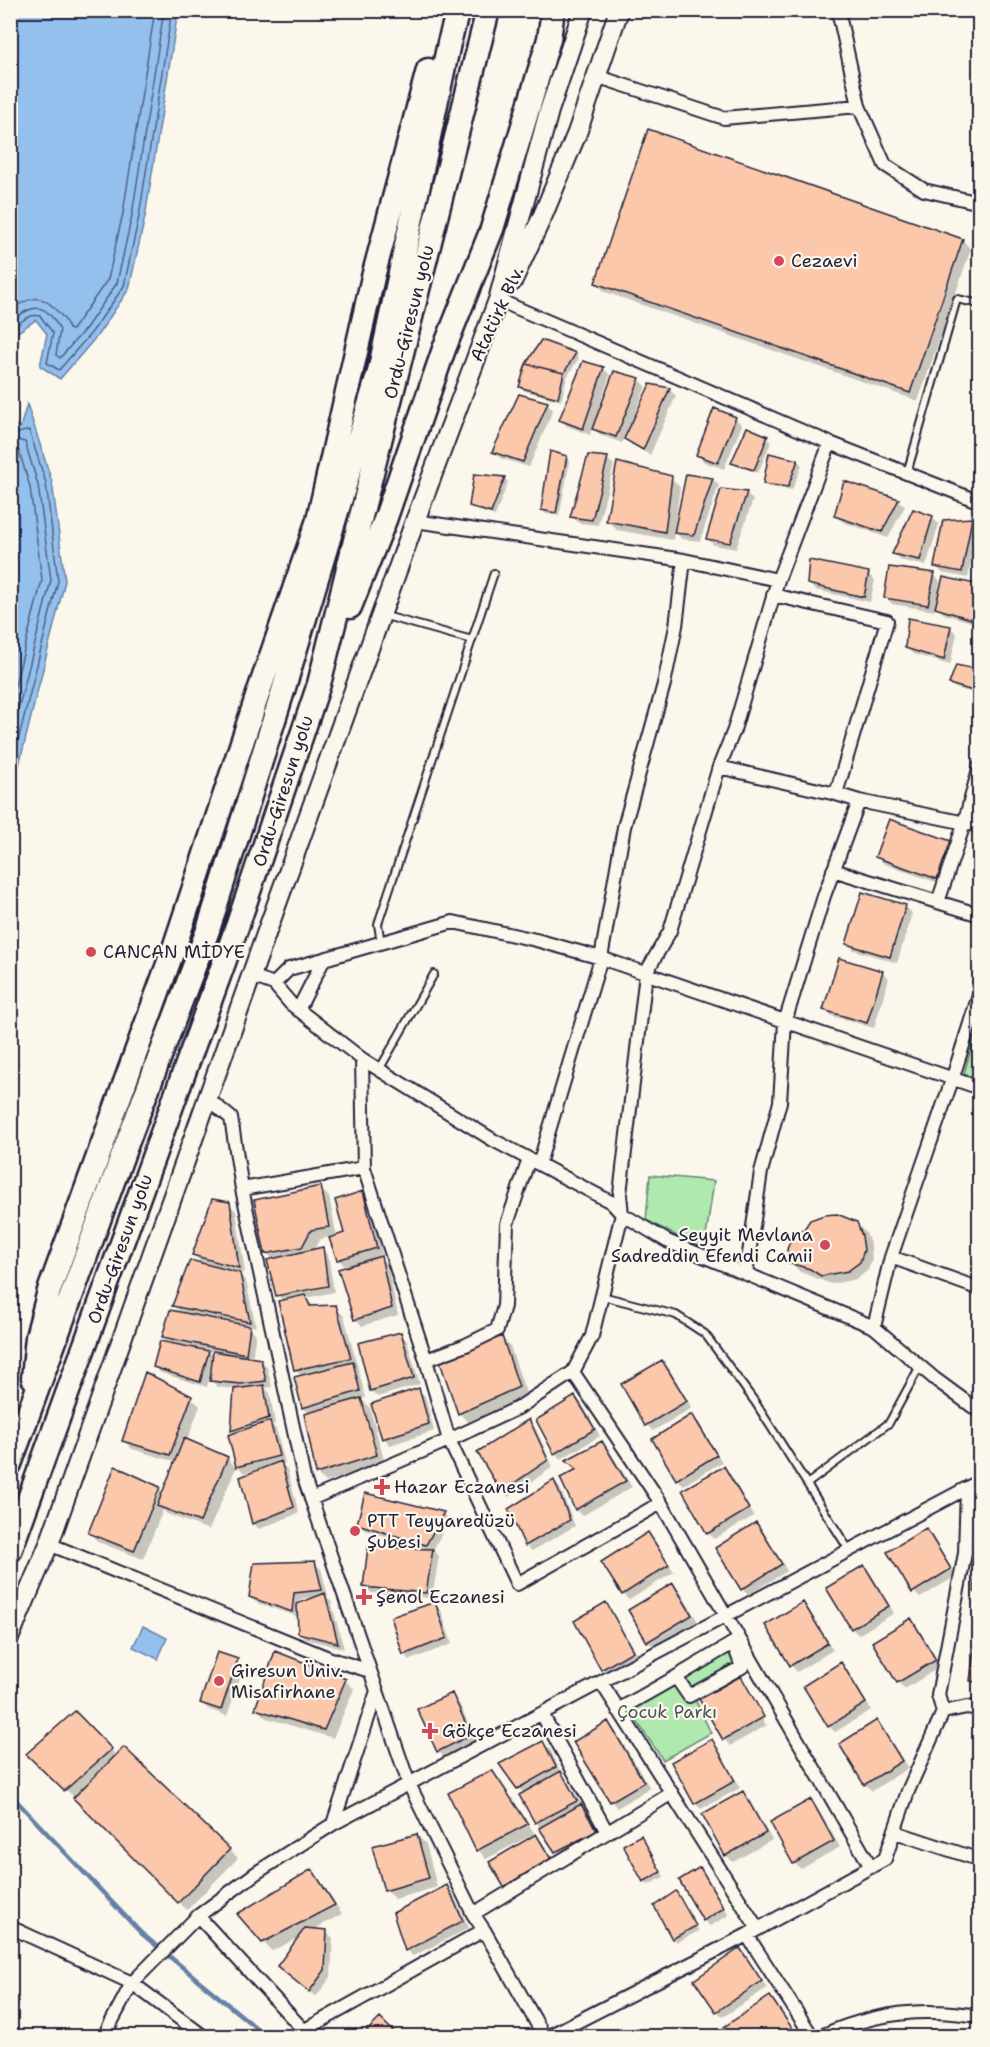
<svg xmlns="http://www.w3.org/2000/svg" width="990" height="2047" font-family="'Shantell Sans',sans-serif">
	<rect width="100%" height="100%" fill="#fbf7ec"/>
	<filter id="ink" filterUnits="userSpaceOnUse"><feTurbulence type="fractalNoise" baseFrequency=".0167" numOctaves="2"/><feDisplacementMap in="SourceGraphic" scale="12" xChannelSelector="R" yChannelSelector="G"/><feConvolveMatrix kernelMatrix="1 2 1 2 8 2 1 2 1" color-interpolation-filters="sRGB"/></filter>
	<g filter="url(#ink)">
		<path fill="#afe9ae" stroke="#688674" stroke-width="1.5" d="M979,1021V1080L964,1074Z
			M650,1175L714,1181L704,1250L646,1220Z
			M731,1638L749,1667L695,1699L711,1733L663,1760L623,1701L675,1673Z"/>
		<path fill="#94c0ed" stroke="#6681a6" stroke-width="1.5" d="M11,10L178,11L145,217L129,289L97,336L60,379L40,366L47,334L36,320L18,332L11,360Z
			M27,404L52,482L65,581L11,797L10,420L20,428Z
			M143,1626L167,1638L158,1659L133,1647Z"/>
		<path fill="#0003" fill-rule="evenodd" d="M962,240L971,249L918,401L605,292L596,283Z
			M575,354L579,358L567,377L561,401L525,391L520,387Z
			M603,368L610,375L600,404H603L615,373L640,380L646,386L634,415L637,416L651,386L670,390L676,396L650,455L632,445L624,438L622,443L600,435L592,427L590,435L567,426L561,420Z
			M547,403L553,410L529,467L500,458L494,451Z
			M735,418L742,425L724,469L704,462L698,455Z
			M767,438L771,442L758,473L737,466L733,462Z
			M770,455L798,461L802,465L792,490L768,487L764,483Z
			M566,457L570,461L559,516L546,514L542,510Z
			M607,459L614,465L598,525L578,523L572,516Z
			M687,475L713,479L719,485L700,541L682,539L674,531L673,540L617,530L608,521L671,478L680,487L675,524H678Z
			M504,478L508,482L495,516L475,510L471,506Z
			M746,494L753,500L736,549L714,545L707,539Z
			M898,500L905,506L888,538L843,522L836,516Z
			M932,518L939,524L926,566L900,560L894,553Z
			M971,520L978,526L968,578L942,573L936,566Z
			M868,574L875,580L870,602L815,590L808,583Z
			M934,575L940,581L939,589L980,587V619L978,624L944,614L935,606L934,611L892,604L886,597Z
			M950,627L957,634L950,665L913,654L907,648Z
			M980,672V695L955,688L951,684Z
			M950,843L956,849L944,885L884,864L877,857Z
			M905,906L912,913L897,963L854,950L848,944Z
			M882,972L889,978L874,1028L832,1016L825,1009Z
			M320,1188L329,1197L337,1237L346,1233L363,1192L369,1199L382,1254L378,1256L387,1264L398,1315L362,1326L356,1319L347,1268L338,1259L330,1237L320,1239L313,1251L322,1249L328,1255L334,1292L306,1298L315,1308L335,1307L344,1316L366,1398L361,1399L370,1408L385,1464L326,1482L317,1474L310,1414L304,1408L296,1378L303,1377L296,1370L279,1302L283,1301L278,1295L274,1260L267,1253Z
			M229,1204L236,1211L245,1273L236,1271L246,1281L256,1327L247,1325L256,1334L252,1359L261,1360L267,1367L272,1387L265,1388L270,1393L275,1424L272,1425L276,1429L285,1463L282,1464L287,1469L299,1513L259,1529L253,1523L259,1469L244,1473L238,1466L236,1434L233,1431L235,1389L218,1387L209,1378L207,1387L161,1373L154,1367L173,1345L164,1336L183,1314L174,1306L204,1265L194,1255ZM207,1350L215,1352L214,1357Z
			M856,1224L866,1233L871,1246L872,1260L868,1270L857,1279L831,1284L800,1272L791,1263L788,1249L794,1236Z
			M401,1334L407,1341L420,1384L378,1397L371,1391L359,1344Z
			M502,1338L510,1346L527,1396L468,1422L459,1413Z
			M662,1362L669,1369L692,1408L653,1431L647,1425Z
			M418,1390L425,1396L434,1431L390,1445L384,1438Z
			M575,1397L582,1404L600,1436L561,1459L555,1453Z
			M191,1398L200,1406L187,1441L228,1459L236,1468L209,1530L167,1514L163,1510L143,1559L98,1542L90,1533L159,1488L163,1492L176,1462L132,1449L123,1440Z
			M692,1416L699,1423L722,1462L684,1485L677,1479Z
			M529,1421L535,1427L553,1467L509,1497L502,1491L479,1453Z
			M602,1443L609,1450L632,1487L582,1516L576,1510L562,1478L578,1470Z
			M723,1468L730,1474L754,1516L714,1539L708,1533Z
			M553,1482L560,1488L575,1526L532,1551L526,1545Z
			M443,1514L449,1520L433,1550L439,1556L432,1598L371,1593L365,1586L429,1549L365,1530L359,1523Z
			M756,1524L763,1531L787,1571L748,1595L742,1589Z
			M926,1530L932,1536L956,1576L920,1598L914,1592Z
			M648,1534L654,1540L674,1572L629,1600L623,1594Z
			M314,1563L321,1569L328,1596H326L331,1601L344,1649L306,1639L299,1632V1617L257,1603L250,1597ZM315,1597L300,1604V1599Z
			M864,1566L870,1573L894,1613L858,1635L852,1628Z
			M673,1585L680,1591L698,1622L654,1648L648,1641Z
			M434,1603L441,1610L452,1644L410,1660L404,1654Z
			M803,1603L809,1610L833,1650L797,1672L791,1665Z
			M606,1604L612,1611L639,1658L609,1675L603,1669Z
			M910,1620L917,1627L941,1666L905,1689L898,1682Z
			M980,1622V1687L971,1681Z
			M237,1661L244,1667L227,1716L208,1709L202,1703Z
			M841,1664L847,1670L871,1710L835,1732L829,1726Z
			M740,1677L746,1683H743L766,1725L769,1724L730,1746L724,1739L702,1699Z
			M345,1680L354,1689L333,1738L266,1718L257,1709Z
			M452,1695L458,1701L477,1742L444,1757L438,1751Z
			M75,1713L117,1756L124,1749L238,1858L187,1910L75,1798L28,1755Z
			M877,1722L883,1729L908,1768L872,1791L865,1784Z
			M608,1723L614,1729L650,1788L617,1808L611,1801Z
			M712,1741L718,1747L740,1788L701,1809L695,1803Z
			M543,1742L550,1749L561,1773L567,1780L602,1838L563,1857L536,1822L525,1794L518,1788Z
			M492,1772L501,1781L535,1834H534L542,1842L556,1866L511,1892L505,1886L531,1839L530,1836L486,1859L478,1850Z
			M743,1793L749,1799L772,1840L733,1862L726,1855Z
			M811,1801L817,1807L840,1847L801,1869L794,1863Z
			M417,1835L426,1844L437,1887L395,1899L386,1890Z
			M641,1837L645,1841L664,1877L648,1885L644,1881Z
			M700,1869L706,1876L729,1915L710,1926L704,1920Z
			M311,1871L320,1880L342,1914L311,1931L326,1932L333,1938L331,1977L316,1997L285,1972L301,1936L272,1951L263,1942Z
			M447,1887L453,1894L469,1928L413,1956L407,1950Z
			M676,1893L699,1931L677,1942L673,1938Z
			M740,1950L767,1988L723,2017L717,2011Z
			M770,1998L797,2035L732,2036L726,2027Z"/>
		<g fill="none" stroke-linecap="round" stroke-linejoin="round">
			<path stroke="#506182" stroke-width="1.5" d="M10,310C30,297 41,292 58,312C63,317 67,322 69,329L72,330L108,279L123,213L155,10
				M10,321C33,305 45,300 60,330L56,355L60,358L86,328L117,283L132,215L164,10
				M10,337C13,326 28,313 40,316L53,333L47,363L59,370L92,332L124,286L139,216L172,10
				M10,428L19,433L29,430L46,483L58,581L10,773
				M10,438L25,442L38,485L51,580L10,742
				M10,448L19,451L30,487L42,580L10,705"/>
			<path stroke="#6681a6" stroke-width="4.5" d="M10,1794L141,1933L266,2036"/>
		</g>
		<path fill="#fcc8ac" stroke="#22223b" stroke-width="1.5" d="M648,129L963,239L910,393L595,283Z
			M541,340L576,353L564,373L526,364Z
			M583,361L604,367L583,429L559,420Z
			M526,364L564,373L558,398L519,387Z
			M614,371L640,378L616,437L592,429Z
			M650,384L670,388L643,450L624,439Z
			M519,394L548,402L523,462L492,452Z
			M714,408L736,417L718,463L696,455Z
			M747,427L768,436L754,470L731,463Z
			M550,451L567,456L556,513L541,510Z
			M769,453L798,460L788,487L763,484Z
			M588,455L608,457L592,520L570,517Z
			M617,462L672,476L665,532L606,521Z
			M474,474L505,477L491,513L469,506Z
			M686,474L713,478L694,535L674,533Z
			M844,481L899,499L882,532L834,516Z
			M721,489L747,492L730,543L706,539Z
			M913,509L933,516L920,560L892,554Z
			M972,518L962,572L934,567L943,520Z
			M809,560L869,572L864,597L807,584Z
			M889,567L935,573L928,605L884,598Z
			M943,577L980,585V596L971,619L935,608Z
			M908,618L951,626L944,660L905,648Z
			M956,665L980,670V693L949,684Z
			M889,819L951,841L937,879L875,857Z
			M862,892L906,905L890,957L846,944Z
			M839,958L883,971L867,1023L823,1010Z
			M321,1186L329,1227L311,1230L302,1247L265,1254L254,1200Z
			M363,1191L377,1248L337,1260L329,1238L344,1233L335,1200Z
			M212,1199L230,1202L239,1268L192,1255Z
			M837,1214L857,1222L862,1236L864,1250L860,1262L848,1271L821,1276L810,1269L789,1263L787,1249L793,1235L804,1229L810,1220L824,1215Z
			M323,1247L328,1286L276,1296L267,1260Z
			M381,1256L392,1308L354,1320L338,1269Z
			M190,1260L240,1273L250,1322L172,1306Z
			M305,1295L310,1306L336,1305L351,1358L294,1370L278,1301Z
			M170,1310L250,1326L246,1354L162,1337Z
			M401,1332L414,1378L370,1391L358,1343Z
			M502,1336L519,1387L458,1414L440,1362Z
			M160,1341L209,1351L200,1382L153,1367Z
			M213,1351L261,1359L266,1381L241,1384L210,1381Z
			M662,1360L687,1401L645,1426L621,1384Z
			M353,1362L360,1391L302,1408L294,1377Z
			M145,1372L192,1396L170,1455L122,1441Z
			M264,1385L269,1418L231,1431L234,1389Z
			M419,1388L429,1424L382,1439L371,1404Z
			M575,1396L595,1429L554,1454L536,1420Z
			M361,1398L377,1455L316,1474L304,1414Z
			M692,1414L717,1455L676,1480L652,1439Z
			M529,1419L548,1460L501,1492L477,1452Z
			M270,1421L279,1456L236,1467L228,1435Z
			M184,1438L228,1457L200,1522L157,1506Z
			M602,1441L626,1481L575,1510L560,1478L577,1469L566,1460Z
			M281,1461L294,1507L252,1524L240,1477Z
			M115,1466L160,1487L134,1551L88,1533Z
			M724,1466L749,1509L707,1534L682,1490Z
			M554,1480L570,1520L525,1546L508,1509Z
			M365,1493L444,1512L426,1545L357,1524Z
			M756,1522L782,1564L741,1590L715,1548Z
			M926,1528L951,1569L912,1593L887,1552Z
			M648,1532L669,1565L622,1595L601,1562Z
			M368,1547L433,1549L426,1593L363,1587Z
			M315,1561L322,1590L294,1593L292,1612L249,1597L254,1563Z
			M975,1562H980V1592H974Z
			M864,1565L889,1606L851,1629L826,1588Z
			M673,1583L692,1615L647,1642L628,1610Z
			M325,1593L338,1643L298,1633L297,1604Z
			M435,1602L447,1638L403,1655L391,1617Z
			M606,1602L633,1651L601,1670L574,1621Z
			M803,1602L828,1643L790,1666L765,1625Z
			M979,1612H980V1683L970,1681Z
			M911,1618L936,1660L897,1683L872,1642Z
			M275,1651L346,1679L324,1730L255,1709Z
			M217,1652L238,1659L221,1710L200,1703Z
			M841,1662L866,1703L828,1727L803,1686Z
			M741,1676L764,1717L723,1740L699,1699Z
			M452,1693L471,1735L437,1752L417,1709Z
			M75,1711L112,1749L64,1791L26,1754Z
			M877,1720L902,1761L864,1785L839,1744Z
			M608,1721L644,1782L610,1802L573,1742Z
			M712,1739L735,1781L694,1804L671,1762Z
			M543,1741L556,1767L517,1789L499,1764Z
			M124,1747L230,1849L178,1903L73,1798Z
			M492,1770L528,1824L476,1851L448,1793Z
			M561,1771L577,1801L535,1823L519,1795Z
			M743,1791L766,1833L725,1856L702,1814Z
			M811,1799L834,1841L793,1864L770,1822Z
			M581,1804L597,1831L555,1852L539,1828Z
			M417,1834L429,1878L384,1891L372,1846Z
			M536,1834L551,1859L504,1887L489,1862Z
			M641,1835L661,1872L643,1882L623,1845Z
			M700,1867L724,1908L703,1921L679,1880Z
			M312,1869L335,1905L262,1943L237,1914Z
			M447,1885L463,1921L405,1951L393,1913Z
			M676,1891L696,1926L672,1939L654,1906Z
			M305,1928L327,1930L325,1970L309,1992L277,1966Z
			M740,1948L762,1981L716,2012L694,1980Z
			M770,1996L792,2028L780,2036H731L724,2027Z
			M380,2018L398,2036H362Z
			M933,2030L971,2036H932Z"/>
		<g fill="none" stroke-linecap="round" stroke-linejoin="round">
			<g stroke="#22223b" stroke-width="10">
				<path id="lane" d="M907,473L957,299L980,304
					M382,615L472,640
					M381,943L378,924L494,573
					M379,1070L434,974
					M602,1296L676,1315L705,1334L755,1402L849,1550
					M807,1484L889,1423L920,1366"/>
			</g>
			<g stroke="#22223b" stroke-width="16">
				<path id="street" d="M838,10L859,106L885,165L924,190L980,203
					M596,76L724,118L859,106
					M503,302L830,443L980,502
					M415,521L684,560L778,580
					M719,767L836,794
					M859,801L980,826
					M833,870L980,915
					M938,902L964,824L980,765
					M251,976L274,984L291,1004L362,1059L493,1140L611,1202L622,1214L667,1241L874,1327L935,1379L980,1412
					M274,984L289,969L453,922L536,940L601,958L980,1088
					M298,1010L324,959
					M362,1059L364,1168L426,1360L449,1440L517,1584L661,1503
					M208,1099L231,1118L242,1189L304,1478L409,1784L473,1914L484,1930L544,2036
					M539,1164L601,958L624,827L664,684L676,626L684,560
					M242,1189L364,1168
					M891,1257L980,1289
					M746,1274L761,1172L780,1102L785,1022L824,896L859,801L836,794L887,621L773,595
					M874,1327L891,1257L952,1080L980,992
					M426,1360L466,1345L497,1330L504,1306L507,1224L529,1159
					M573,1372L661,1503L871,1867
					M311,1499L449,1440L518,1408L573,1372L592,1336L622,1214L620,1194L646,973L670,931L719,767L734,730L778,580L830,443
					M49,1544L331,1659L370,1671
					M601,1682L758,1929
					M618,1710L676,1677L733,1643L742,1667L689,1696L676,1677
					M943,1712L938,1695L965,1553L967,1488
					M542,1714L607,1832
					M333,1824L377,1691
					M895,1832L971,1857H980
					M473,1914L672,1793
					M198,1916L309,2036
					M10,1927L132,1983L203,2036
					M747,1935L812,2036
					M303,2031L484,1930
					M104,2036L132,1983L198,1916L256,1873L333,1824L980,1481
					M549,2036L747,1935L885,1859L908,1791L943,1712L967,1707L980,1709
					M821,2036C854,2021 895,2011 932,2012C948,2012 964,2014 980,2016"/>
			</g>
			<g stroke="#22223b" stroke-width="22">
				<path id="secondary" d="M512,282L543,215L577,133L619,10
					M10,1636L49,1544L266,934L415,521L498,300L549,111L583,10"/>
			</g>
			<g stroke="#22223b" stroke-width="27">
				<path id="highway" d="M350,607L385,520L444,349L492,229L549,39L553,10
					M33,1378L37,1337L49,1291L175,945L260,688L318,520L373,277L428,70
					M10,1464L126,1146L208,930L283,691L379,372L449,43L458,10
					M10,1551L238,924L319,684L488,10"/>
			</g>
			<use href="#lane" stroke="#fbf7ec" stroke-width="6"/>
			<use href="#street" stroke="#fbf7ec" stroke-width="12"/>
			<use href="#secondary" stroke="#fbf7ec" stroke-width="18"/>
			<use href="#highway" stroke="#fbf7ec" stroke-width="22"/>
		</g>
	</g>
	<g fill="#d1495b" stroke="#fbf7ec" stroke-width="2">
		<circle cx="779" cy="261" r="6"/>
		<circle cx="91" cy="952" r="6"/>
		<circle cx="825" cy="1245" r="6"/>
		<path d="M379 1478h6v6h6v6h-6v6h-6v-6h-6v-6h6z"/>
		<circle cx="355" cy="1531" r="6"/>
		<path d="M361 1588h6v6h6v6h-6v6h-6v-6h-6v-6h6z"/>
		<circle cx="219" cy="1681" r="6"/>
		<path d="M427 1722h6v6h6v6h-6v6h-6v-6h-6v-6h6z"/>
	</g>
	<g text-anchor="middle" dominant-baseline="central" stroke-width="4.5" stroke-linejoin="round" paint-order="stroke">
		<g font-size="18" fill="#22223b" stroke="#fbf7ec" text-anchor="start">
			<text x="791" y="261">Cezaevi</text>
			<text x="103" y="952">CANCAN MİDYE</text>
			<text x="813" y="1235" text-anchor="end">Seyyit Mevlana<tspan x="813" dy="21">Sadreddin Efendi Camii</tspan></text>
			<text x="394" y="1487">Hazar Eczanesi</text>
			<text x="367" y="1521">PTT Teyyaredüzü<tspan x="367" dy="21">Şubesi</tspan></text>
			<text x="376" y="1597">Şenol Eczanesi</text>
			<text x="231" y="1671">Giresun Üniv.<tspan x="231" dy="21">Misafirhane</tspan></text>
			<text x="442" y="1731">Gökçe Eczanesi</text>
		</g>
		<g font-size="18" fill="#22223b" stroke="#fbf7ec">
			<text transform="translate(497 314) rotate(-65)">Atatürk Blv.</text>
			<text transform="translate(409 322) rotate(-76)">Ordu-Giresun yolu</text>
			<text transform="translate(283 791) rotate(-72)">Ordu-Giresun yolu</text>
			<text transform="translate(120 1249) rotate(-70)">Ordu-Giresun yolu</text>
		</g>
		<g font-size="18" fill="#455458" stroke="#fbf7ec">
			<text x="667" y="1712">Çocuk Parkı</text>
		</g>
	</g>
	<rect width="990" height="2047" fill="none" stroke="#fbf7ec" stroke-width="36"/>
	<rect x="18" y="18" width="954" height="2011" fill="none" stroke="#22223b" stroke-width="2" filter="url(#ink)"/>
</svg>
